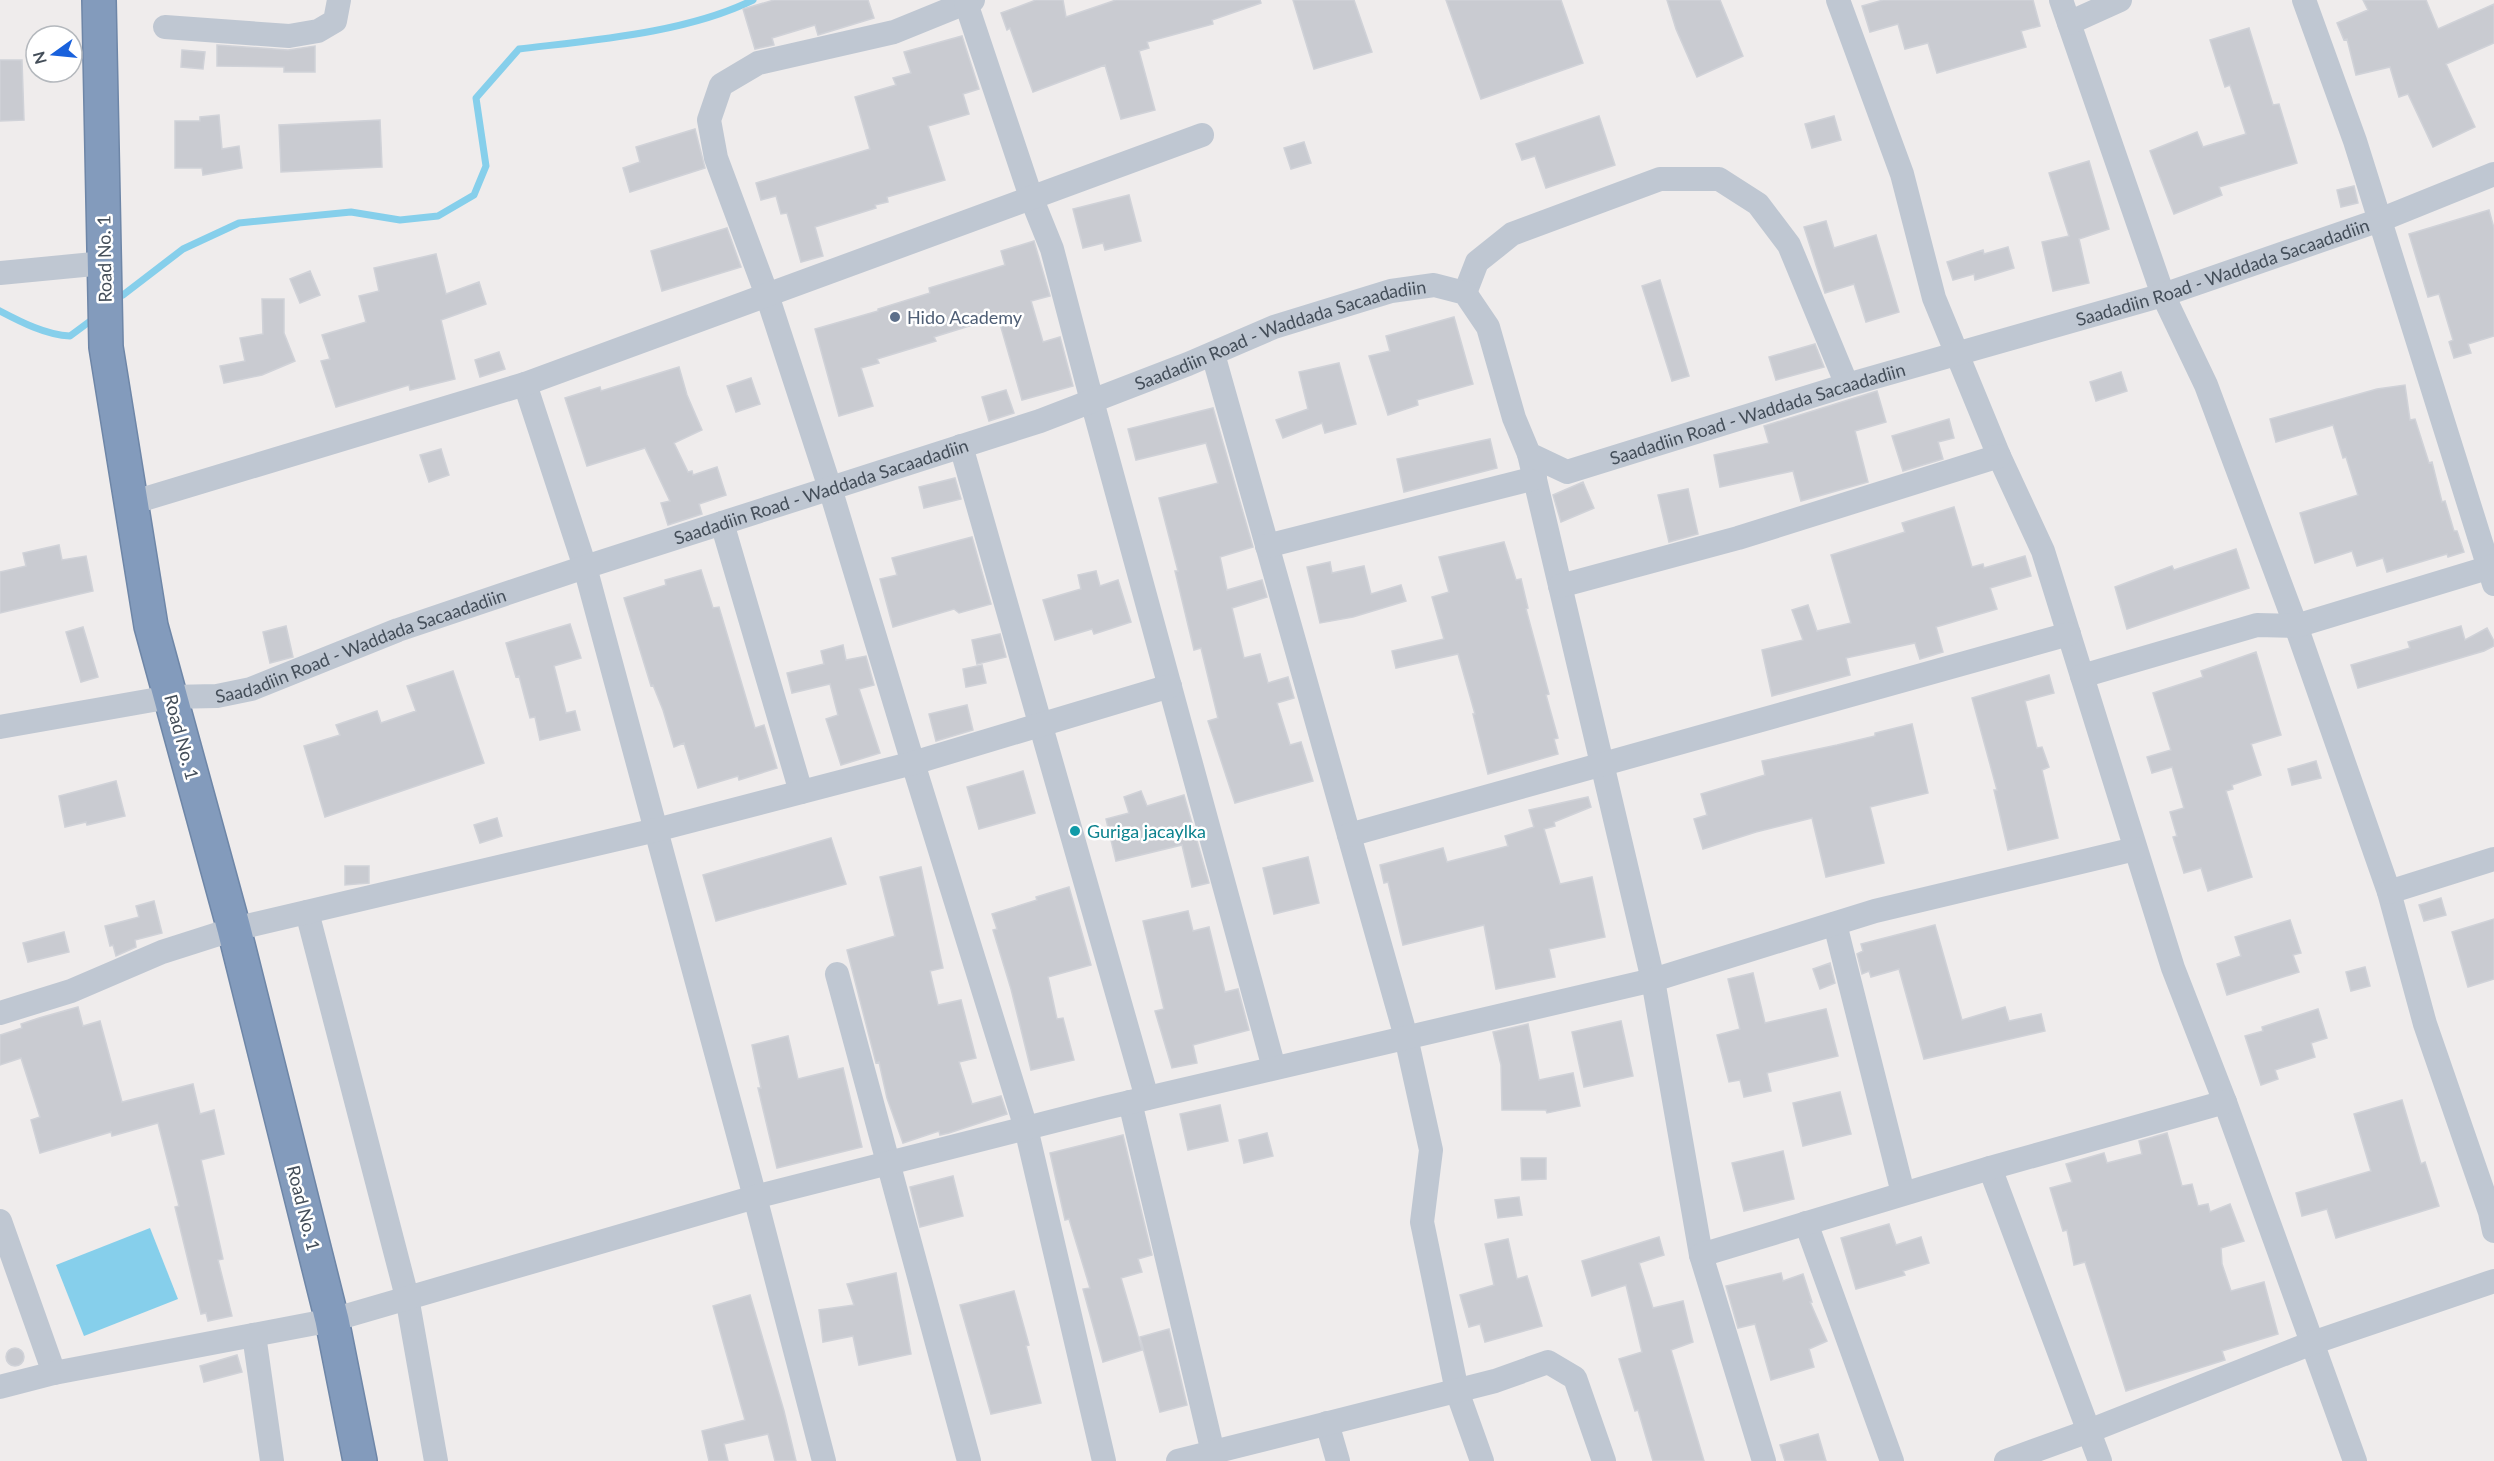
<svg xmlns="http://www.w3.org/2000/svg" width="2494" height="1461" font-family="Lato,sans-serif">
	<rect width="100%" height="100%" fill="#efecec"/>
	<path fill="#86cfeb" d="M150,1228L178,1299L84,1336L56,1265Z"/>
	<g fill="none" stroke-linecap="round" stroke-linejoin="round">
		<path stroke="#86cfeb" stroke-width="7" d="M123,295L183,249L239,223L351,212L400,220L438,216L474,195L486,166L476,98L519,49C593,40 686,33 753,0
			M0,311C21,322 46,335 70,336L93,319"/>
	</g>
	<path fill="#c9cbd1" stroke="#d0d2d8" stroke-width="1.5" d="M774,0H868L874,18L818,35L815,25L772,38L774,45L755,49L743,9Z
		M1036,0H1063L1066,17L1116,0H1260L1261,3L1212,20L1213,24L1147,42L1149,48L1139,51L1155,110L1121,119L1105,65L1033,92L1010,28L1007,30L1001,13Z
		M1293,0H1354L1372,52L1314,69Z
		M1446,0H1561L1583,63L1481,99Z
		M1667,0H1720L1743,56L1697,77L1676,29Z
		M1883,0H2033L2040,26L2021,31L2026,47L1937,73L1928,43L1905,49L1898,24L1870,32L1862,6Z
		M2363,0H2426L2438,29L2494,4V43L2446,64L2475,127L2433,147L2408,94L2399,97L2390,67L2356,75L2347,39L2344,40L2337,23L2368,10Z
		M2249,28L2273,105L2279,104L2297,163L2219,187L2222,195L2174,214L2150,151L2197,132L2203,147L2246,134L2230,85L2225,87L2210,40Z
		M962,36L979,89L963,94L969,114L928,126L945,180L887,197L888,202L875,205L876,208L815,227L823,256L801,262L787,213L781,214L776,196L761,200L756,183L870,149L855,97L896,85L893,78L911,73L904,52Z
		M217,45L288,50L315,46V72H284V67L217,66Z
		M182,50L205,52L203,69L181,67Z
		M0,60H22L24,120L0,121Z
		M219,115L222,149L239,146L242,168L203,175L202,168H175V121H200V117Z
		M1599,116L1615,165L1546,188L1535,156L1522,160L1516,144Z
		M1834,116L1841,140L1812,148L1805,124Z
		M380,120L382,167L281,172L279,125Z
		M695,129L705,168L630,192L623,168L640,162L636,147Z
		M1304,142L1311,163L1291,169L1284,148Z
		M2089,161L2109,229L2079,239L2089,283L2053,291L2042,242L2069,236L2049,173Z
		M2354,186L2358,203L2341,207L2337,190Z
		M1129,195L1141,241L1105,250L1103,243L1083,248L1073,209Z
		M2489,210L2494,228V336L2468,344L2471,353L2454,358L2449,342L2453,340L2439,294L2428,297L2409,234Z
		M1826,221L1834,248L1876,235L1899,312L1866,322L1854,284L1825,293L1804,227Z
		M727,228L741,267L662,291L651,251Z
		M1034,241L1050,296L1031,301L1043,342L1060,337L1073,386L1022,400L998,317L934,337L936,341L877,359L879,363L861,368L873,406L839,416L815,329L878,311V309L930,293L929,288L1005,265L1001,251Z
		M2008,247L2014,268L1975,280L1974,274L1953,280L1947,262L1983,250L1984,254Z
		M436,254L446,294L479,282L486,304L441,320L455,379L410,390L409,385L336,407L321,361L330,359L322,335L366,322L359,296L379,291L374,268Z
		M310,271L320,295L300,303L290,279Z
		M1660,280L1689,376L1672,381L1642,286Z
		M262,299H284V333L295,361L262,375L224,383L220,366L245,361L240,338L263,334Z
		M1454,317L1473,384L1417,400L1418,405L1388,415L1369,356L1390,351L1386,336Z
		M1815,344L1824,367L1776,380L1769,357Z
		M499,352L505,369L480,377L475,360Z
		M1339,363L1356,424L1325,433L1322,423L1283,438L1276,420L1308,409L1299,372Z
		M679,367L687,395L702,430L674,443L688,472L692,471L693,475L717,467L726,495L699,504L702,514L668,525L661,503L670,501L645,448L587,466L565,398L600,387L601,391Z
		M2121,372L2127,391L2096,401L2090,382Z
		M751,378L760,404L736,412L727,386Z
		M2405,385L2410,420L2415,419L2429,463L2432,462L2442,502L2445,501L2454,531H2457L2464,552L2448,557L2447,554L2387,572L2383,558L2357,566L2352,551L2315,563L2300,513L2358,495L2346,457L2343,458L2333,425L2276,442L2270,419L2377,389Z
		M1006,390L1014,413L989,421L982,397Z
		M1877,391L1886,422L1855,431L1868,482L1801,501L1793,471L1720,487L1714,455L1769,443L1764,426Z
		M1213,408L1253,547L1220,557L1227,590L1262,580L1267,597L1232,608L1244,658L1260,654L1268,683L1288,677L1294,698L1277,703L1290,745L1301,742L1313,781L1235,803L1208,721L1218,718L1201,648L1194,650L1175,571H1178L1159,498L1218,483L1206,443L1136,460L1128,429Z
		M1949,419L1954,438L1938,442L1943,459L1903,471L1892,436Z
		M1490,439L1497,468L1404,492L1397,459Z
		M441,449L449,475L429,482L420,455Z
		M955,478L961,499L924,508L919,487Z
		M1583,482L1594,508L1561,522L1553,495Z
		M1688,489L1698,534L1669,542L1658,495Z
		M1954,507L1972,567L1983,564L1984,568L2025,556L2031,576L1990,588L1997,609L1936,627L1943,652L1920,659L1915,643L1846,658L1850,675L1772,696L1762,650L1803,640L1792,610L1808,605L1817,631L1851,623L1831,555L1905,532L1902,523Z
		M972,537L991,604L959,613L954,609L893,627L880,579L897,575L892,558Z
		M1504,542L1516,580L1521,579L1528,608L1526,609L1549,694L1546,695L1558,738L1554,739L1558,754L1488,774L1473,714H1475L1458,654L1396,668L1392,651L1444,639L1432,597L1449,592L1439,557Z
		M59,545L62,560L86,556L93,591L0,613V572L26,566L23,553Z
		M2236,549L2249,588L2127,629L2115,587L2172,566L2174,570Z
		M1330,562L1332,573L1364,566L1371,594L1401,585L1406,601L1353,617L1320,623L1307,567Z
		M701,570L713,608L719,607L755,728L764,725L777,768L739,780L738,776L698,788L684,743L674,747L663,710L653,685L651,686L624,598L666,585L665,580Z
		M1096,571L1100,586L1118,580L1131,622L1094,634L1092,629L1055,640L1043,600L1081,589L1078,575Z
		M570,624L581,658L554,666L566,713L575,711L580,730L540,740L535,717L530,718L519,676L516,677L506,643Z
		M286,626L293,657L270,663L263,632Z
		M2461,626L2465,640L2487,628L2494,641V646L2484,651L2358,688L2351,665L2410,648L2408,642Z
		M83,627L98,677L81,682L66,632Z
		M1000,634L1006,657L977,664L972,640Z
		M843,645L846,660L866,656L874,685L859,689L880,753L841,765L826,719L838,715L830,684L792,693L787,673L824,664L821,651Z
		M2256,652L2281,735L2251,744L2261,775L2232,785L2233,789L2226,791L2252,877L2208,891L2201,868L2184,873L2173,837L2177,836L2170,812L2184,808L2172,767L2152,773L2147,757L2171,750L2153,693L2203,677L2201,671Z
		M982,665L986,683L966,687L963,669Z
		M453,671L484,763L325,817L304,746L340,735L336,725L377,711L381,723L416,711L407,686Z
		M2049,675L2054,693L2025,701L2037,748L2042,747L2049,767L2042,770L2058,838L2008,850L1994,790H1997L1972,698Z
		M967,705L973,730L936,741L929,714Z
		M1912,724L1928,793L1870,807L1884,863L1826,877L1812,818L1756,832L1703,849L1694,819L1707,815L1701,794L1765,775L1762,761L1837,745L1875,736V733Z
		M2316,761L2321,778L2292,785L2288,769Z
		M1023,771L1035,813L979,829L967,787Z
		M116,781L125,816L87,825L86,822L65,827L59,796Z
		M1141,791L1147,806L1184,795L1209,883L1192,887L1182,845L1116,861L1106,819L1129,813L1124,797Z
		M1588,797L1591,807L1554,822L1555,826L1544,829L1560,884L1592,877L1605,937L1549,949L1555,977L1496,989L1484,925L1403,945L1388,882L1384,883L1380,865L1443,848L1447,862L1508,846L1505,836L1534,827L1529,810Z
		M497,818L502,836L480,843L474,825Z
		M831,838L846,884L716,921L703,875Z
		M1308,857L1319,903L1274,914L1263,868Z
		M345,866H369V883L345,885Z
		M921,867L943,968L930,971L938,1005L961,1000L976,1058L959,1062L972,1104L1001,1096L1007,1114L949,1133L940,1135L939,1131L903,1143L887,1098L879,1062L876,1063L847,950L895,936L880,877Z
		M1069,887L1091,965L1048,977L1057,1019L1063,1018L1074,1060L1031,1070L1011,989L993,930L997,929L992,914L1037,900L1036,897Z
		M2441,898L2446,915L2424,921L2419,905Z
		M154,901L162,933L135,940L136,947L116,956L113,945L110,946L105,926L139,917L136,906Z
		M1188,911L1193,931L1209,927L1225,992L1238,989L1249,1030L1193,1045L1197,1063L1172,1068L1155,1011L1164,1009L1143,921Z
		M2494,919V979L2468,987L2452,932Z
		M2290,920L2301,953L2293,955L2299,972L2227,995L2217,964L2241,956L2235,937Z
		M1935,925L1962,1020L2005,1007L2009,1021L2041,1014L2045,1031L1924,1059L1899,969L1871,977L1869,971L1862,974L1857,954L1863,951L1861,944Z
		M64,932L69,952L28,962L23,943Z
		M1830,963L1835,983L1820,989L1813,969Z
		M2365,967L2370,986L2351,991L2346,972Z
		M1753,973L1765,1023L1826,1009L1838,1056L1767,1073L1771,1091L1744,1097L1740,1080L1729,1082L1717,1035L1740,1029L1728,979Z
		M78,1007L83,1026L100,1021L122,1102L193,1084L200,1114L214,1110L224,1154L201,1160L223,1259L218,1260L232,1316L208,1321L206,1313L201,1314L175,1207L179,1206L158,1123L112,1136L111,1132L40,1153L31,1120L40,1117L21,1058L0,1065V1035L22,1028L21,1024L39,1018Z
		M2318,1009L2327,1038L2311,1043L2315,1057L2275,1070L2278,1079L2261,1085L2245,1036L2263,1031L2262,1027Z
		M1621,1021L1633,1076L1584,1087L1572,1032Z
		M1528,1024L1539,1080L1573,1073L1580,1106L1547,1113L1546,1110H1502L1501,1065L1493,1032Z
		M788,1036L798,1079L843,1068L862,1147L777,1168L758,1088H761L752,1045Z
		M1840,1092L1851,1134L1803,1146L1793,1103Z
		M2402,1100L2421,1164L2425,1162L2439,1206L2336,1238L2327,1209L2302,1216L2296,1193L2371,1171L2354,1114Z
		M1220,1105L1228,1141L1188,1150L1180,1114Z
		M1267,1133L1273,1156L1244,1163L1239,1140Z
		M2167,1133L2182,1186L2192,1184L2198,1206L2208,1204L2210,1212L2230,1204L2244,1241L2221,1248L2222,1264L2231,1291L2264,1282L2278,1334L2222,1351L2225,1360L2126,1391L2085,1262L2074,1265L2067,1230L2063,1231L2050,1188L2072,1182L2066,1164L2104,1153L2107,1163L2142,1154L2139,1141Z
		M1123,1135L1152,1255L1138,1259L1142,1272L1121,1278L1142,1350L1103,1362L1083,1289L1090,1288L1069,1219L1065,1220L1050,1153Z
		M1783,1151L1794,1199L1744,1211L1732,1163Z
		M1521,1158H1546V1179L1522,1180Z
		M953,1176L963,1216L920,1227L910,1187Z
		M1519,1197L1522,1215L1498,1218L1495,1200Z
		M1889,1224L1896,1245L1921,1237L1929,1263L1903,1271L1905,1275L1856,1289L1841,1238Z
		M1659,1237L1664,1255L1639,1263L1653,1308L1683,1301L1693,1342L1671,1350L1704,1461H1653L1638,1410L1635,1411L1619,1359L1642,1352L1626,1285L1592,1296L1582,1261Z
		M1508,1239L1517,1279L1527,1276L1542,1326L1485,1342L1480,1324L1469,1327L1460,1295L1494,1285L1485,1244Z
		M896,1273L911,1354L859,1365L853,1336L823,1342L819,1310L854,1305L847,1284Z
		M1781,1273L1783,1281L1803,1274L1812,1302H1810L1827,1341L1809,1349L1814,1367L1771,1380L1755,1324L1738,1328L1726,1286Z
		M1014,1291L1029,1345L1026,1346L1041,1403L991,1414L960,1305Z
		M750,1295L784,1411L796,1461H775L768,1434L724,1444L728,1461H709L702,1431L745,1420L713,1306Z
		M1169,1329L1187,1405L1160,1412L1140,1337Z
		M6 1357a9 9 0 1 1 18 0a9 9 0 1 1-18 0Z
		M237,1355L242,1372L204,1382L200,1366Z
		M1818,1434L1826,1461H1785L1780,1445Z"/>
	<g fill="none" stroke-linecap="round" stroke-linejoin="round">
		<g stroke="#6e86a7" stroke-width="36">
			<path id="highway" d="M99,0L106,347L151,626L234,929L332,1320L360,1461"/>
		</g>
		<g stroke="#bfc7d2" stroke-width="24">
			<path d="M973,0L894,32L758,63L721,85L709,120L716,158L767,295L830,488L913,763L1026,1128L1104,1461"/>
			<path d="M1838,0L1902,174L1934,298L1999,456L2043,551L2173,968L2225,1102L2355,1461"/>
			<path d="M2061,0L2163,295L2206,385L2296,626L2389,892L2425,1024L2490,1212L2494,1231"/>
			<path d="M2304,0L2355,141L2494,584"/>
			<path d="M966,3L1031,197L1052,249L1092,401L1274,1068"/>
			<path d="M2069,23L2120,0"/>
			<path d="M165,27L289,36L318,31L335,21L339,0"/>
			<path d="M0,273L104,263"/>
			<path d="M1465,293L1477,262L1512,234L1660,179H1719L1758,204L1789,245L1847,385"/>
			<path d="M1213,354L1406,1037L1431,1150L1422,1222L1457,1391L1482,1461"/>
			<path d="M525,384L585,567L755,1197L824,1461"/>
			<path d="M961,446L1147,1098"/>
			<path d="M1529,454L1653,980L1701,1255L1764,1461"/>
			<path d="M131,503L525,384L1202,135"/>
			<path d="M722,523L801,792"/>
			<path d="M1267,546L1535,478"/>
			<path d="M1560,586L1738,538L1999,456"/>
			<path d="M2082,676L2257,625L2296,626L2494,566"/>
			<path id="s1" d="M0,727L170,697L217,696L251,689L398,630L585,567L1040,421L1188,364L1274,327L1391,291L1434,285L1465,293L1488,327L1514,418L1529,454L1567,472L1847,385L2163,295L2380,220L2494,174"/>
			<path d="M1349,835L2069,634"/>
			<path d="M2389,892L2494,859"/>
			<path d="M307,912L407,1297L436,1461"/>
			<path d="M1835,924L1903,1193"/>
			<path d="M837,974L969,1461"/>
			<path d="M0,1013L71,991L162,952L234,929L656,830L913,763L1170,686"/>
			<path d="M1130,1102L1215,1461"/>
			<path d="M1990,1168L2100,1461"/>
			<path d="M0,1221L54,1373"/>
			<path d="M1806,1223L1892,1461"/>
			<path d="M1701,1255L1990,1168L2225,1102"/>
			<path d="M254,1335L272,1461"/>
			<path d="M0,1387L54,1373L332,1320L755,1197L1105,1108L1653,980L1875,911L2135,849"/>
			<path d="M1327,1423L1338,1461"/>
			<path d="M1178,1461L1495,1381L1548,1362L1575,1378L1604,1461"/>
			<path d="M2006,1461L2089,1431L2312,1343L2494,1281"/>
		</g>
		<use href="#highway" stroke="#839bbc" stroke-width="33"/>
	</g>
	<circle fill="#5c6f8a" stroke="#fff" stroke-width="2" cx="895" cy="317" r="6"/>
	<circle fill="#0f9aa8" stroke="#fff" stroke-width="2" cx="1075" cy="831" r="6"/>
	<g text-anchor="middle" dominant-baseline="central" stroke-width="5" stroke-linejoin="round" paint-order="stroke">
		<g font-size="18" fill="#444e59" stroke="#fff">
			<text transform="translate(104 259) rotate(-91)">Road No. 1</text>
			<text stroke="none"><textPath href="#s1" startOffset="2440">Saadadiin Road - Waddada Sacaadadiin</textPath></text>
			<text stroke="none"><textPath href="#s1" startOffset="1344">Saadadiin Road - Waddada Sacaadadiin</textPath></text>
			<text stroke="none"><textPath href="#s1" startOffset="1954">Saadadiin Road - Waddada Sacaadadiin</textPath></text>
			<text stroke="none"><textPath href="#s1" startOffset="858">Saadadiin Road - Waddada Sacaadadiin</textPath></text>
			<text stroke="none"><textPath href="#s1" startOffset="372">Saadadiin Road - Waddada Sacaadadiin</textPath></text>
			<text transform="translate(182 737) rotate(75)">Road No. 1</text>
			<text transform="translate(304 1208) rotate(76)">Road No. 1</text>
		</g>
		<g font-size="18" fill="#4e5e75" stroke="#fff" text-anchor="start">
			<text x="907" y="317">Hido Academy</text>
		</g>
		<g font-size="18" fill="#0d838f" stroke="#fff" text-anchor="start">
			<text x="1087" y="831">Guriga jacaylka</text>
		</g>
	</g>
	<g transform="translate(54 54) rotate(255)"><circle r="28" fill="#ffffff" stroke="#b4b8bd" stroke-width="1.5"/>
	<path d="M0-4.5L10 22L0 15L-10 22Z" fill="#1961dc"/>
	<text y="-9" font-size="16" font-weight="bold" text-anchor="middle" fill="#444e59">N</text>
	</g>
</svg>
